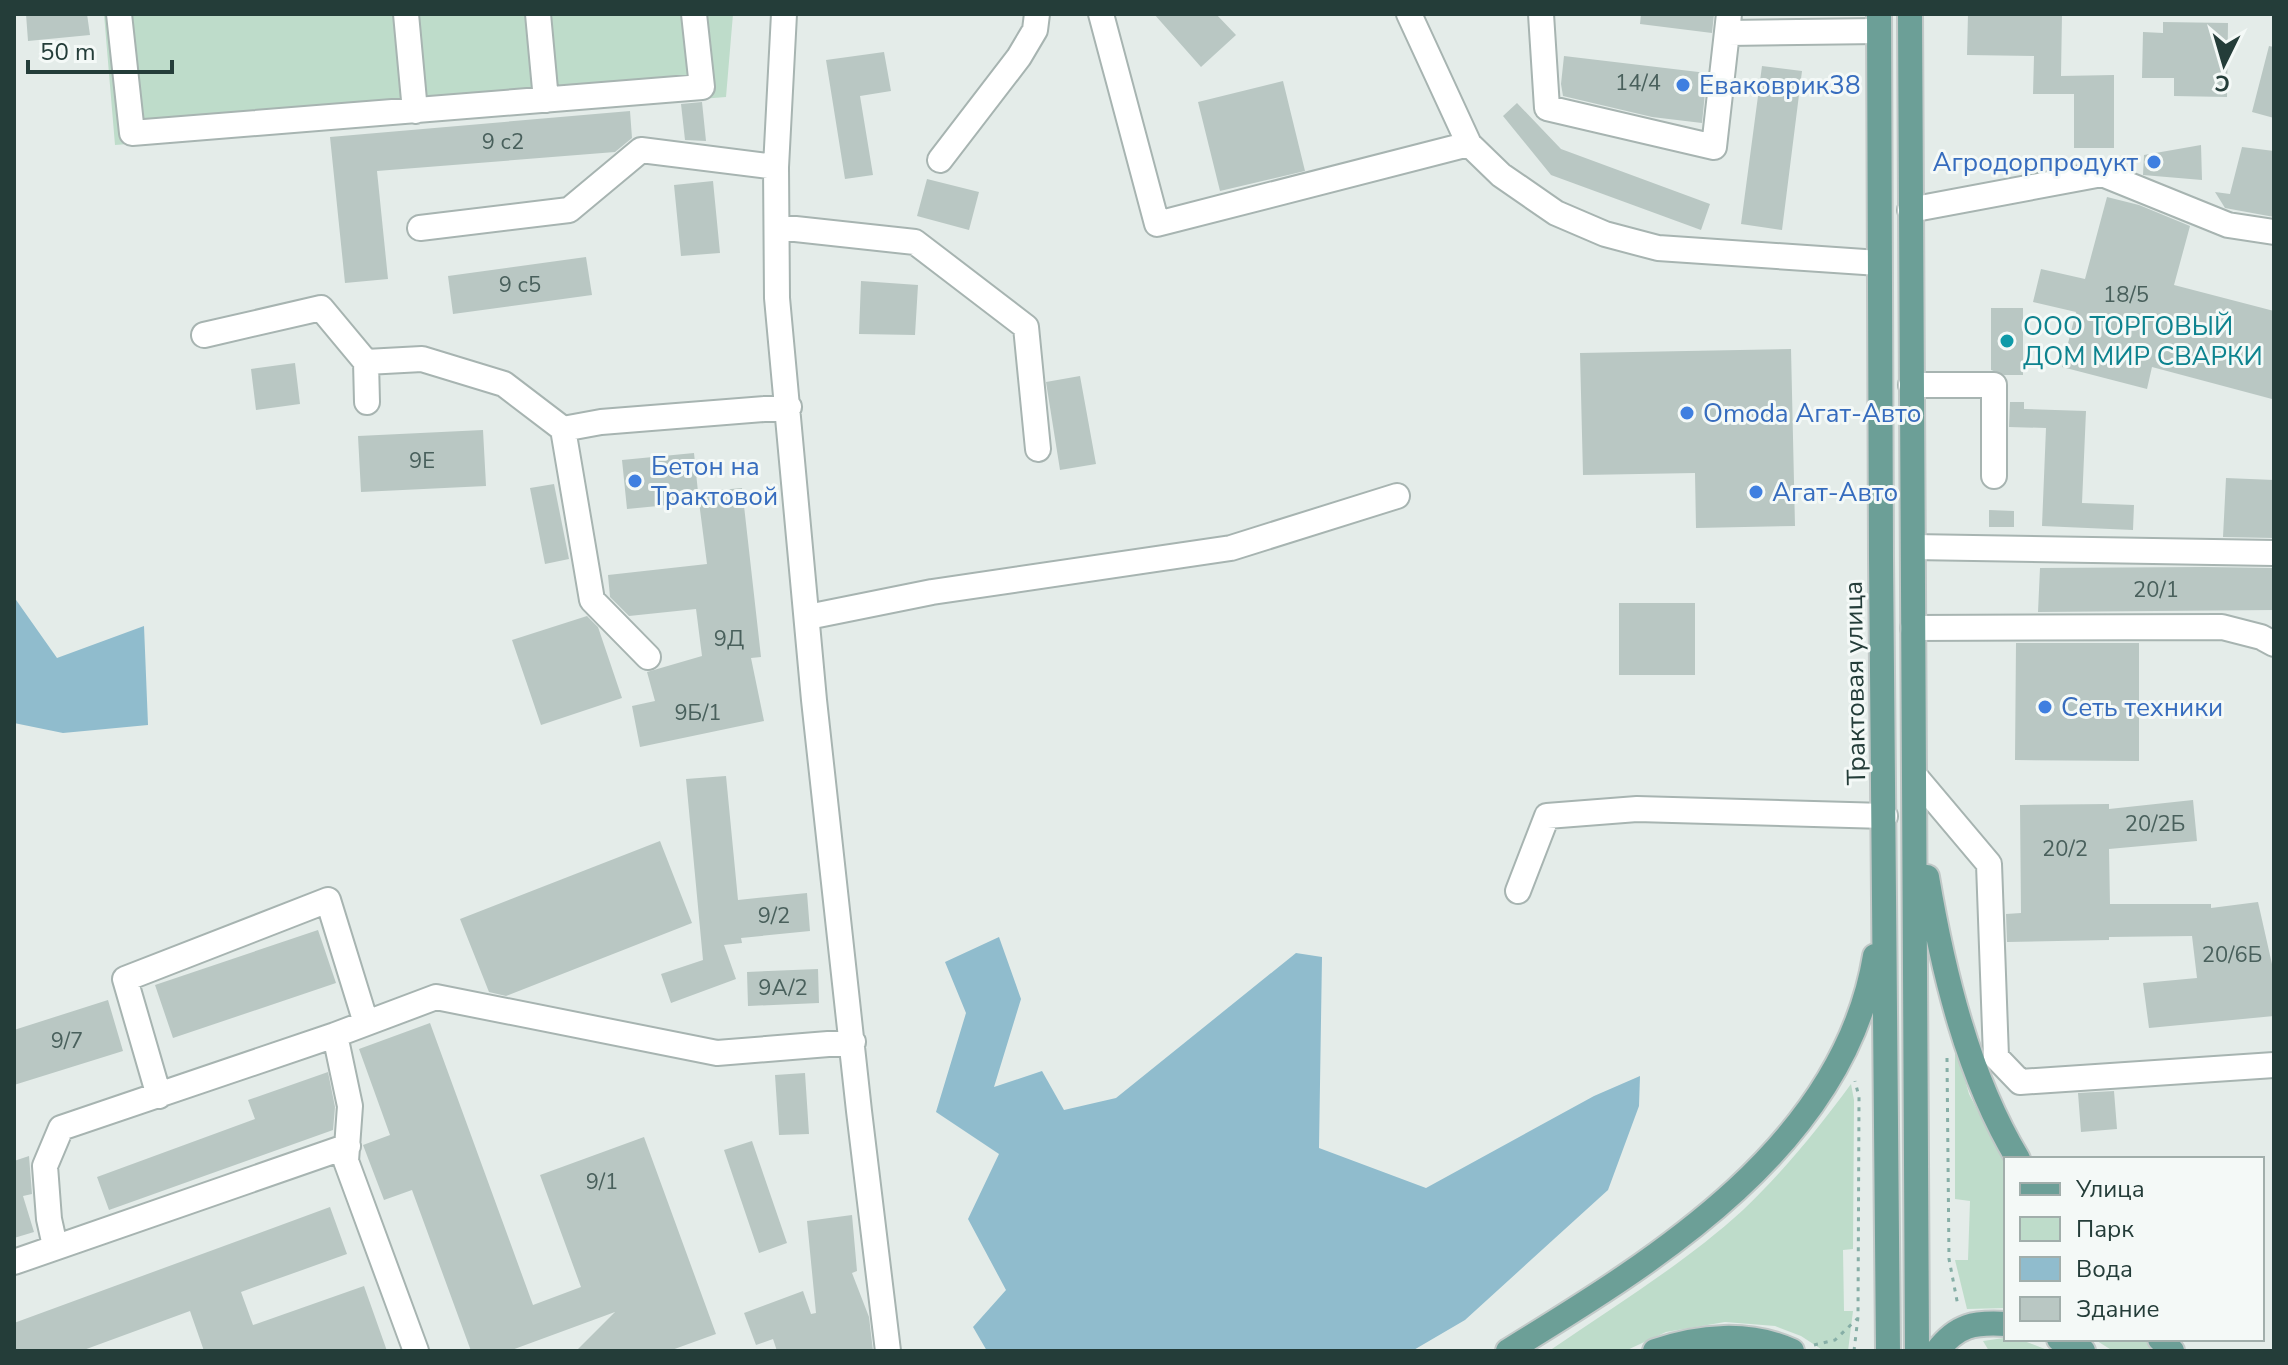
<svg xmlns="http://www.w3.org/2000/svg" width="2288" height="1365" font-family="'Nunito Sans',sans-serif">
	<rect width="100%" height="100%" fill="#e4ece9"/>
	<path fill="#bedcca" d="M104,14H733L726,97L115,145Z
		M1955,1044L1969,1094L2006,1164V1308L1967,1309L1955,1260H1968L1970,1201L1955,1199Z
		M1851,1084L1854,1100L1853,1249L1843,1250L1844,1311H1853L1848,1351H1824L1801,1336L1775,1326L1725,1322L1666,1332L1625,1351H1549C1614,1306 1684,1264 1743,1210C1783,1172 1818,1129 1851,1084Z
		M2004,1338L2024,1341L2050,1351H1989L1983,1341Z
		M2094,1339H2150L2161,1351H2113Z"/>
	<path fill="#90bccd" d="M14,597L57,658L144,626L148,725L63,733L14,723Z
		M999,937L1021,999L994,1087L1042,1071L1064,1110L1116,1098L1296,953L1322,957L1319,1148L1426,1188L1594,1096L1640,1076L1639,1106L1608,1190L1465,1320L1412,1351H987L973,1327L1006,1290L968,1219L999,1154L936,1112L966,1013L945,962Z"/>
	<path fill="#b9c7c3" d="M26,14H87L90,35L28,41Z
		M1154,14H1216L1236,35L1201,67Z
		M1641,14H1714L1712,33L1640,24Z
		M1968,14H2062L2061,76L2114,75V148H2074V94H2033L2034,56L1967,55Z
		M2163,22L2228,23L2227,97L2174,96V78H2142L2143,32L2163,33Z
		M2269,46L2274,47V118L2252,112Z
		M884,52L891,91L860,96L873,175L845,179L826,60Z
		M1564,56L1707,73L1702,123L1652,117L1563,96L1561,84Z
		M1762,66L1802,71L1782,230L1741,224Z
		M1283,81L1305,171L1220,191L1198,102Z
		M702,102L706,141L685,140L681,104Z
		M1517,103L1561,149L1710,204L1701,230L1551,175L1503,116Z
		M630,111L632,138L615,152L377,171L388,279L345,283L330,137Z
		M2201,145L2202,180L2143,175L2144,155Z
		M2242,147L2274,151V217L2225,208L2215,192L2230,194Z
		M927,179L979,192L969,230L917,216Z
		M713,181L720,253L681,256L674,185Z
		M2107,197L2139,205L2190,226L2174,285L2274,311L2272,399L2152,367L2147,389L2062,367L2076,312L2033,302L2041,269L2085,279Z
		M586,257L592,295L453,314L448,276Z
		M861,281L918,285L915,335L859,334Z
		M1991,308H2023V375H2004L1991,370Z
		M1791,349L1795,526L1696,528L1695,473L1583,475L1580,353Z
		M295,363L300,404L256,410L251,369Z
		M1080,376L1096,464L1060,470L1046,382Z
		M2010,402H2024V409L2086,411L2082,503L2134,505L2133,530L2042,526L2046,428L2009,427Z
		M483,430L486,486L361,492L358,436Z
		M694,453L698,492L742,488L761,657L751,658L764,721L640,747L632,706L655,701L647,672L702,656L696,609L629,616L610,597L608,575L707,564L699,502L627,509L622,460Z
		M2226,478L2274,480V538L2223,537Z
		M554,484L569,559L545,564L530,488Z
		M1989,510L2014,511V527H1989Z
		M2204,567L2274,568V610L2038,612L2040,568Z
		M1619,603H1695V675H1619Z
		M587,616L598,627L622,698L541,725L512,640Z
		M2016,643H2139V761L2015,760Z
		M726,776L738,900L807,893L810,931L741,938L742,943L724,945L736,979L671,1003L661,974L703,960L686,779Z
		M2193,800L2197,841L2109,849L2110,904H2211V908L2258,902L2274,973V1016L2149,1028L2143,983L2197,978L2192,936L2109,937V940L2007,942L2006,914L2021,913L2020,805L2109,804V809Z
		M660,841L692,923L506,996L489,992L460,919Z
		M318,930L336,983L173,1038L155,985Z
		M818,969L819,1003L748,1006L747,972Z
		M108,1000L123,1051L14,1085V1030Z
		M430,1023L533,1305L581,1287L540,1175L644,1137L716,1334L669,1351H576L615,1312L509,1351H471L412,1190L384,1200L363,1145L390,1135L359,1049Z
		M328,1072L335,1107L333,1130L109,1210L97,1177L255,1119L248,1100Z
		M805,1073L809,1134L779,1135L775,1075Z
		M2114,1091L2117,1129L2081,1132L2078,1093Z
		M752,1141L787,1243L759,1253L724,1150Z
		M29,1156L32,1194L23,1196L34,1232L14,1238V1161Z
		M330,1207L347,1254L241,1292L253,1325L364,1286L387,1351H204L190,1311L81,1351H14V1323Z
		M852,1215L857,1271L852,1273L869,1317L873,1351H777L773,1339L756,1345L744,1313L803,1291L811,1314L816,1313L807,1221Z"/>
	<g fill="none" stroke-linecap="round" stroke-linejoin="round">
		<g stroke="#a7b4b1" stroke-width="28">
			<path id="minor" d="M119,14L132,133L702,87L694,14
				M406,14L415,111
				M538,14L546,100
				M784,14L776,167L777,298L814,700L859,1111L888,1351
				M1101,14L1157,224L1469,144
				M1409,14L1469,144L1501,175L1556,213L1605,234L1658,248L1879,263
				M1541,14L1547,108L1714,147L1729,14
				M1728,33L1879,31
				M940,160L1019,57L1035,30L1037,14
				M1910,210L2102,174L2228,225L2274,232
				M777,227L915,242L1026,327L1038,449
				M420,228L569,210L641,150L776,167
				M204,335L321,308L366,362
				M1911,385H1994V476
				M367,402L366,362L422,359L504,384L563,429
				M1913,547L2274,553
				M808,617L932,592L1231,548L1397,496
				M1913,628L2222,627L2261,637L2274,644
				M648,657L592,600L563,429L601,422L789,407
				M1914,775L1989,864L1996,1057L2020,1082L2274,1065
				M1518,891L1547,816L1637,809L1885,816
				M159,1096L125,979L328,900L366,1023
				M55,1246L49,1219L45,1166L61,1128L335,1035
				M14,1262L348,1146
				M416,1351L346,1161L350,1106L335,1035L436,997L717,1053L853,1042"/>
		</g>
		<g stroke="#c2c9c8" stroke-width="28">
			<path id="major" d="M1879,14L1881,558L1888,1351
				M1910,14L1917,1351
				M1927,877C1943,972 1968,1076 2018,1159
				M2059,1339L2083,1351
				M2160,1339L2172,1351
				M1508,1351C1658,1259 1844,1145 1875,956
				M1655,1351C1699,1336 1749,1331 1792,1351
				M1937,1351C1957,1325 1974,1322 2006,1324"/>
		</g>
		<path stroke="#86aea6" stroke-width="3" stroke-dasharray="4 6" stroke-linecap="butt" d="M1947,1058L1949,1259L1958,1306
			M1814,1345L1835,1340L1857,1319
			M1854,1351L1858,1317L1859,1097L1855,1081"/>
		<use href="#minor" stroke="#fff" stroke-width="24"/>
		<use href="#major" stroke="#6c9f97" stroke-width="24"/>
	</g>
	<g fill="#3f7fe0" stroke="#f4f9f7" stroke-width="3">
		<circle cx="1683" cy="85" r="8"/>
		<circle cx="2154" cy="162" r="8"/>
		<circle cx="1687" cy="413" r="8"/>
		<circle cx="635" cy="481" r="8"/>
		<circle cx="1756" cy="492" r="8"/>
		<circle cx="2045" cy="707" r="8"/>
	</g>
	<circle fill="#0f9aa8" stroke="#f4f9f7" stroke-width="3" cx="2007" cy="341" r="8"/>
	<g text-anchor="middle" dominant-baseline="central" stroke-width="6" stroke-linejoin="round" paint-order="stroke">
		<g font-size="22" fill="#49605c">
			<text x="1638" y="83">14/4</text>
			<text x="503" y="142">9 с2</text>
			<text x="520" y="285">9 с5</text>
			<text x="2126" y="295">18/5</text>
			<text x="422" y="461">9Е</text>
			<text x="2156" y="590">20/1</text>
			<text x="729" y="639">9Д</text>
			<text x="698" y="713">9Б/1</text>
			<text x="2155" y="824">20/2Б</text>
			<text x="2065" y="849">20/2</text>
			<text x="774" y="916">9/2</text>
			<text x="2232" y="955">20/6Б</text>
			<text x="783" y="988">9А/2</text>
			<text x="67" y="1041">9/7</text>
			<text x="602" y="1182">9/1</text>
		</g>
		<g font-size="26" fill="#366cbe" stroke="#f4f9f7" text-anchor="start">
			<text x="1699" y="85">Еваковрик38</text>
			<text x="2138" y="162" text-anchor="end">Агродорпродукт</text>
			<text x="1703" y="413">Omoda Агат-Авто</text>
			<text x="651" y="466">Бетон на<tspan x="651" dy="30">Трактовой</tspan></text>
			<text x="1772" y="492">Агат-Авто</text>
			<text x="2061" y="707">Сеть техники</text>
		</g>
		<g font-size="26" fill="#0d838f" stroke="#f4f9f7" text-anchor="start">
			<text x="2023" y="326">ООО ТОРГОВЫЙ<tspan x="2023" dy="30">ДОМ МИР СВАРКИ</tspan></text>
		</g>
		<g font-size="26" fill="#243d39" stroke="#f4f9f7">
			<text transform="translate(1855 683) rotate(-91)">Трактовая улица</text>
		</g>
	</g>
	<rect width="2288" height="1365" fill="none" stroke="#243d39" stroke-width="32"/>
	<rect x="2004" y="1157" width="260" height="184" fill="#f4f9f7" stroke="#a1aeab" stroke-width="2"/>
	<rect x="2020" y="1183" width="40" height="12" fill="#6c9f97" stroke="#a1aeab" stroke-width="2"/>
	<text x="2076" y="1197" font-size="24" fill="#243d39">Улица</text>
	<rect x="2020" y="1217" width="40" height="24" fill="#bedcca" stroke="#a1aeab" stroke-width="2"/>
	<text x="2076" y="1237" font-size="24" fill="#243d39">Парк</text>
	<rect x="2020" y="1257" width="40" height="24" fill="#90bccd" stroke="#a1aeab" stroke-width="2"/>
	<text x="2076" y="1277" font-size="24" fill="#243d39">Вода</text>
	<rect x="2020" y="1297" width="40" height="24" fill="#b9c7c3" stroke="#a1aeab" stroke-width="2"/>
	<text x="2076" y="1317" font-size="24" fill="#243d39">Здание</text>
	<g transform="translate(2224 64) rotate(185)" stroke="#f4f9f7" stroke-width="6" paint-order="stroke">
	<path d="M0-6L14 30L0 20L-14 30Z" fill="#243d39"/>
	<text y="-12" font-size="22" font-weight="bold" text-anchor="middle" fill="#243d39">С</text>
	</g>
	<path d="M28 60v12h144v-12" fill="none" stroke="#243d39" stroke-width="4"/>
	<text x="40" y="60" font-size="24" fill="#243d39" stroke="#f4f9f7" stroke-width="6" paint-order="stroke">50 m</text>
</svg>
